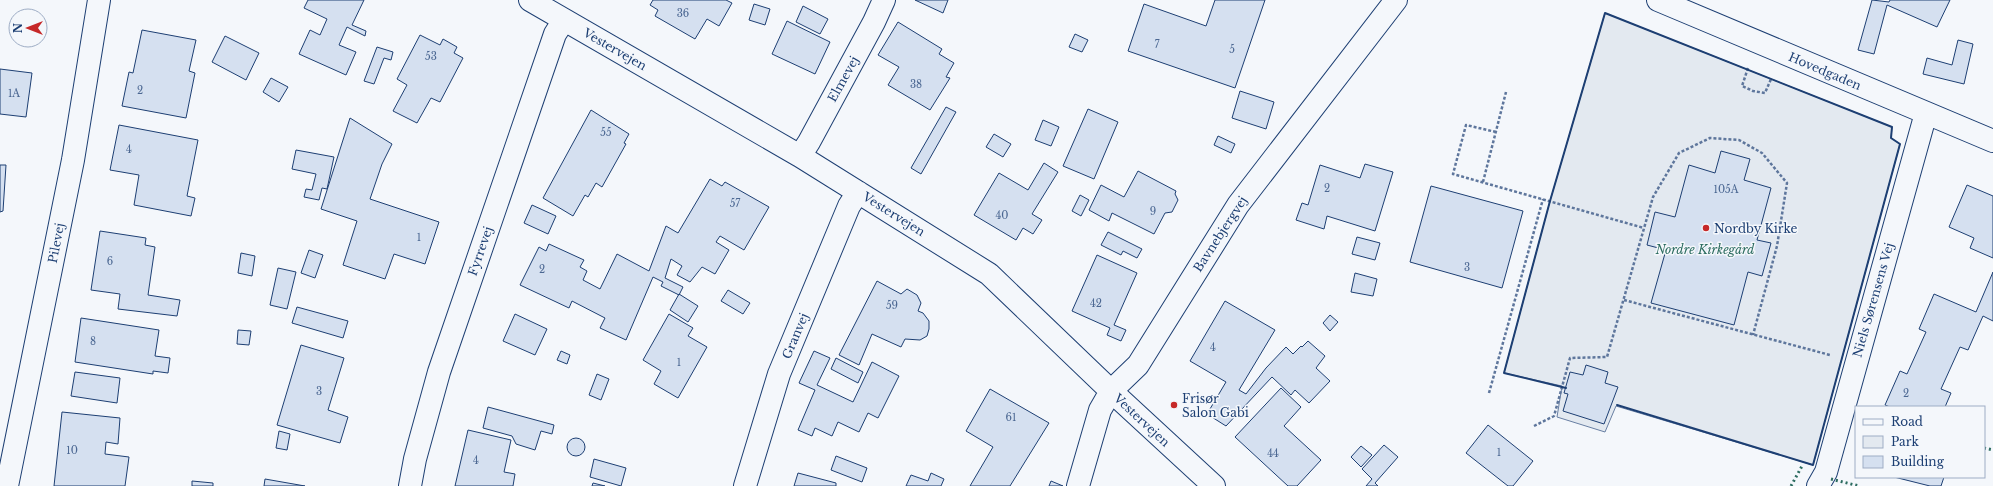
<svg xmlns="http://www.w3.org/2000/svg" width="1993" height="486" font-family="'Libre Baskerville',serif">
	<rect width="100%" height="100%" fill="#f4f7fb"/>
	<path fill="#e3e9f0" stroke="#687fa3" d="M1605,13L1892,127L1891,138L1900,144L1813,465L1616,406L1605,432L1557,417L1562,386L1504,373L1550,201Z"/>
	<path fill="#d5e0f0" stroke="#1d3f73" d="M308,0H364L352,25L366,31L365,36L347,27L339,45L356,52L346,75L299,54L310,30L320,35L327,19L304,8Z
		M653,0H726L732,3L719,26L707,19L695,39L655,16L658,10L650,5Z
		M915,0H948L943,13Z
		M1215,0H1265L1235,88L1128,51L1144,4L1206,26Z
		M1872,0L1889,2L1890,0H1950L1937,27L1887,5L1874,54L1858,50Z
		M754,4L770,9L765,25L749,20Z
		M803,6L828,19L820,34L796,22Z
		M787,21L830,42L815,74L772,54Z
		M898,22L942,49L939,54L954,63L946,77L950,78L930,110L888,85L899,67L878,55Z
		M142,30L196,40L189,71L195,73L186,118L122,106L129,72L133,73Z
		M1075,34L1088,40L1082,52L1069,47Z
		M420,35L440,45L443,39L457,47L454,53L463,58L440,102L431,98L417,123L393,111L407,85L397,79Z
		M225,36L259,53L246,80L212,62Z
		M1958,40L1973,44L1964,84L1923,74L1927,58L1952,65Z
		M377,47L393,52L391,60L384,58L374,84L364,81Z
		M0,69L32,73L26,117L0,114Z
		M271,78L288,87L279,102L263,92Z
		M1240,91L1274,102L1266,129L1232,118Z
		M946,107L956,112L921,174L911,168Z
		M1088,109L1118,122L1094,179L1063,166Z
		M591,110L629,134L624,143L626,144L602,187L596,183L588,197L585,195L573,216L543,198Z
		M350,118L392,144L382,164L370,199L439,222L425,264L394,254L385,279L343,265L357,221L321,209Z
		M1043,120L1059,127L1051,146L1035,140Z
		M119,125L198,140L187,196L195,198L191,216L134,205L139,175L110,170Z
		M994,134L1011,144L1003,157L986,147Z
		M1218,136L1235,144L1231,153L1214,145Z
		M296,150L334,157L327,189L322,188L319,200L304,197L306,189L312,190L316,174L292,169Z
		M1721,151L1750,159L1744,180L1771,188L1757,240L1771,243L1762,276L1748,272L1734,325L1651,303L1666,250L1647,245L1655,212L1675,217L1689,165L1715,173Z
		M1044,163L1058,172L1032,214L1042,220L1033,234L1023,228L1016,240L974,215L999,173L1028,190Z
		M1365,164L1393,172L1375,231L1327,216L1324,229L1296,220L1302,203L1308,205L1320,165L1360,178Z
		M0,165H6L3,211L0,212Z
		M1138,171L1176,191L1175,194L1178,200L1172,212L1165,213L1154,234L1112,213L1109,221L1089,210L1101,185L1124,197Z
		M710,179L722,186L725,182L769,207L744,250L720,236L716,242L729,250L715,274L702,267L690,282L677,275L682,266L671,259L665,278L683,287L679,295L661,286L663,282L653,277L626,340L600,328L605,318L572,301L569,308L520,285L539,247L546,251L549,244L584,260L580,267L587,271L583,280L600,289L617,254L649,271L666,226L678,233Z
		M1967,185L1993,196V258L1970,248L1974,238L1949,227Z
		M1431,186L1523,211L1502,288L1410,262Z
		M1080,195L1089,200L1081,216L1072,211Z
		M532,205L556,216L548,234L524,223Z
		M100,231L146,238L145,245L155,247L148,295L180,300L177,316L118,309L120,294L91,290Z
		M1108,232L1142,249L1137,258L1123,251L1121,255L1101,245Z
		M1357,237L1380,243L1375,260L1352,254Z
		M309,250L323,255L315,278L301,273Z
		M241,253L255,256L252,276L238,273Z
		M1097,255L1137,273L1114,325L1126,330L1121,341L1107,335L1110,328L1072,311Z
		M278,268L296,272L287,309L270,305Z
		M1993,272V321L1983,316L1968,350L1960,347L1941,389L1951,393L1945,407H1890L1885,405L1900,371L1907,374L1926,332L1919,329L1934,294L1976,312Z
		M1355,273L1377,279L1373,296L1351,292Z
		M877,281L901,294L907,289L917,295L921,303L918,311L923,313L929,321V329L927,336L920,340L905,339L901,347L872,334L859,365L839,355Z
		M728,290L750,303L743,314L721,301Z
		M679,294L698,306L688,322L670,310Z
		M1225,301L1275,330L1239,390L1246,394L1266,368L1286,347L1293,354L1301,346L1302,347L1308,341L1325,356L1316,368L1330,381L1309,403L1295,390L1291,395L1272,377L1226,426L1207,414L1226,382L1190,361Z
		M297,307L348,321L343,338L292,323Z
		M515,314L547,329L535,355L503,341Z
		M669,314L693,328L688,336L707,347L678,398L654,384L661,371L643,360Z
		M1330,315L1338,322L1330,331L1323,323Z
		M81,318L159,330L155,356L170,358L168,373L153,371V374L75,362Z
		M238,330L251,331L249,345L237,344Z
		M301,345L344,358L328,410L348,417L340,443L277,425Z
		M561,351L570,355L567,364L557,360Z
		M814,351L830,358L817,385L853,402L872,362L899,376L878,418L868,413L859,432L838,422L832,436L815,428L812,436L798,430L815,390L799,383Z
		M836,358L863,372L858,383L831,369Z
		M1586,365L1608,372L1605,383L1618,387L1604,424L1563,411L1568,394L1564,393L1570,372L1583,375Z
		M75,372L120,378L117,403L71,396Z
		M597,374L609,379L601,400L589,395Z
		M1281,388L1301,407L1284,426L1321,460L1297,486H1288L1235,437Z
		M990,389L1049,423L1010,486H970L993,447L966,431Z
		M488,407L554,425L552,434L541,431L535,450L516,444L512,436L483,428Z
		M62,412L120,418L118,444L106,442L105,454L129,457L125,486H54Z
		M1488,425L1533,461L1513,486H1508L1466,453Z
		M468,430L511,440L504,472L515,474L513,486H455Z
		M279,431L290,434L287,450L276,448Z
		M567 447a9 9 0 1 1 18 0a9 9 0 1 1-18 0Z
		M1384,445L1398,457L1375,483L1378,486H1366L1372,479L1362,469Z
		M1361,446L1372,455L1361,467L1351,457Z
		M836,456L867,468L862,482L831,470Z
		M594,459L626,468L621,486L590,477Z
		M798,473L836,483V486H794Z
		M931,473L944,479L941,486H906L911,475L928,481Z
		M1894,477H1944L1941,486H1930Z
		M265,479L305,486H264Z
		M192,481L213,483V486H192Z
		M1051,481L1063,486H1049Z
		M593,483L605,486H592Z"/>
	<g fill="none" stroke-linecap="round" stroke-linejoin="round">
		<g stroke="#1d3f73" stroke-width="24">
			<path id="minor" d="M530,0L800,156L989,274L1111,391L1214,486
				M1658,0L1993,141
				M800,156L809,142L874,22L884,0
				M7,486L73,160L99,0
				M410,486L415,459L439,372L555,34L564,20
				M745,486L779,374L849,206L858,192
				M1078,486L1100,410L1111,391L1138,365L1238,205L1396,0
				M1818,486L1826,472L1926,113"/>
		</g>
		<path stroke="#5e769c" stroke-width="2.5" stroke-dasharray="3 2" stroke-linecap="butt" d="M1748,68L1742,86L1753,91L1765,93L1771,79
			M1496,132L1466,125L1453,174L1644,228
			M1483,182L1506,92
			M1624,300L1830,355
			M1489,393L1543,199
			M1534,426L1554,416L1570,358L1607,357L1653,197L1679,153L1710,138L1739,140L1762,153L1787,183L1777,246L1753,335"/>
		<use href="#minor" stroke="#f4f7fb" stroke-width="22"/>
		<path stroke="#2c6c60" stroke-width="3" stroke-dasharray="2 3" stroke-linecap="butt" d="M1984,448L1993,450
			M1831,479L1859,486
			M1791,486L1802,466"/>
		<path stroke="#1d3f73" stroke-width="2" d="M1566,388L1504,373L1550,201L1605,13L1892,127L1891,138L1900,144L1813,465L1617,405"/>
	</g>
	<g fill="#c62828" stroke="#f4f7fb" stroke-width="1.5">
		<circle cx="1706" cy="228" r="4"/>
		<circle cx="1174" cy="405" r="4"/>
	</g>
	<g text-anchor="middle" dominant-baseline="central" stroke-width="3" stroke-linejoin="round" paint-order="stroke">
		<g font-size="10" fill="#4b6792">
			<text x="683" y="13">36</text>
			<text x="1157" y="44">7</text>
			<text x="1232" y="49">5</text>
			<text x="431" y="56">53</text>
			<text x="916" y="84">38</text>
			<text x="140" y="90">2</text>
			<text x="14" y="93">1A</text>
			<text x="606" y="132">55</text>
			<text x="129" y="149">4</text>
			<text x="1327" y="188">2</text>
			<text x="1726" y="189">105A</text>
			<text x="735" y="203">57</text>
			<text x="1153" y="211">9</text>
			<text x="1002" y="215">40</text>
			<text x="419" y="237">1</text>
			<text x="110" y="261">6</text>
			<text x="1467" y="267">3</text>
			<text x="542" y="269">2</text>
			<text x="1096" y="303">42</text>
			<text x="892" y="305">59</text>
			<text x="93" y="341">8</text>
			<text x="1213" y="347">4</text>
			<text x="679" y="362">1</text>
			<text x="319" y="391">3</text>
			<text x="1906" y="393">2</text>
			<text x="1011" y="417">61</text>
			<text x="72" y="450">10</text>
			<text x="1499" y="452">1</text>
			<text x="1273" y="453">44</text>
			<text x="476" y="460">4</text>
		</g>
		<g font-size="12" fill="#1d3f73" stroke="#f4f7fb">
			<text transform="translate(615 49) rotate(30)">Vestervejen</text>
			<text transform="translate(1825 71) rotate(23)">Hovedgaden</text>
			<text transform="translate(843 79) rotate(-61)">Elmevej</text>
			<text transform="translate(894 214) rotate(32)">Vestervejen</text>
			<text transform="translate(1220 234) rotate(-57)">Bavnebjergvej</text>
			<text transform="translate(56 243) rotate(-79)">Pilevej</text>
			<text transform="translate(480 251) rotate(-71)">Fyrrevej</text>
			<text transform="translate(1873 300) rotate(-74)">Niels Sørensens Vej</text>
			<text transform="translate(795 336) rotate(-67)">Granvej</text>
			<text transform="translate(1142 420) rotate(43)">Vestervejen</text>
		</g>
		<g font-size="12" fill="#1d3f73" stroke="#f4f7fb" text-anchor="start">
			<text x="1714" y="228">Nordby Kirke</text>
			<text x="1182" y="398">Frisør<tspan x="1182" dy="14">Salon Gabi</tspan></text>
		</g>
		<g font-size="12" font-style="italic" fill="#2c6c60" stroke="#f4f7fb">
			<text x="1705" y="249">Nordre Kirkegård</text>
		</g>
	</g>
	<rect x="1855" y="406" width="130" height="72" fill="#f4f7fb" stroke="#9eadc5"/>
	<rect x="1863" y="419" width="20" height="6" fill="#f4f7fb" stroke="#9eadc5"/>
	<text x="1891" y="426" font-size="12" fill="#1d3f73">Road</text>
	<rect x="1863" y="436" width="20" height="12" fill="#e3e9f0" stroke="#9eadc5"/>
	<text x="1891" y="446" font-size="12" fill="#1d3f73">Park</text>
	<rect x="1863" y="456" width="20" height="12" fill="#d5e0f0" stroke="#9eadc5"/>
	<text x="1891" y="466" font-size="12" fill="#1d3f73">Building</text>
	<g transform="translate(28 28) rotate(270)"><circle r="19" fill="#f4f7fb" stroke="#9eadc5"/>
	<path d="M0-3L7 15L0 10L-7 15Z" fill="#c62828"/>
	<text y="-6" font-size="11" font-weight="bold" text-anchor="middle" fill="#1d3f73">N</text>
	</g>
</svg>
